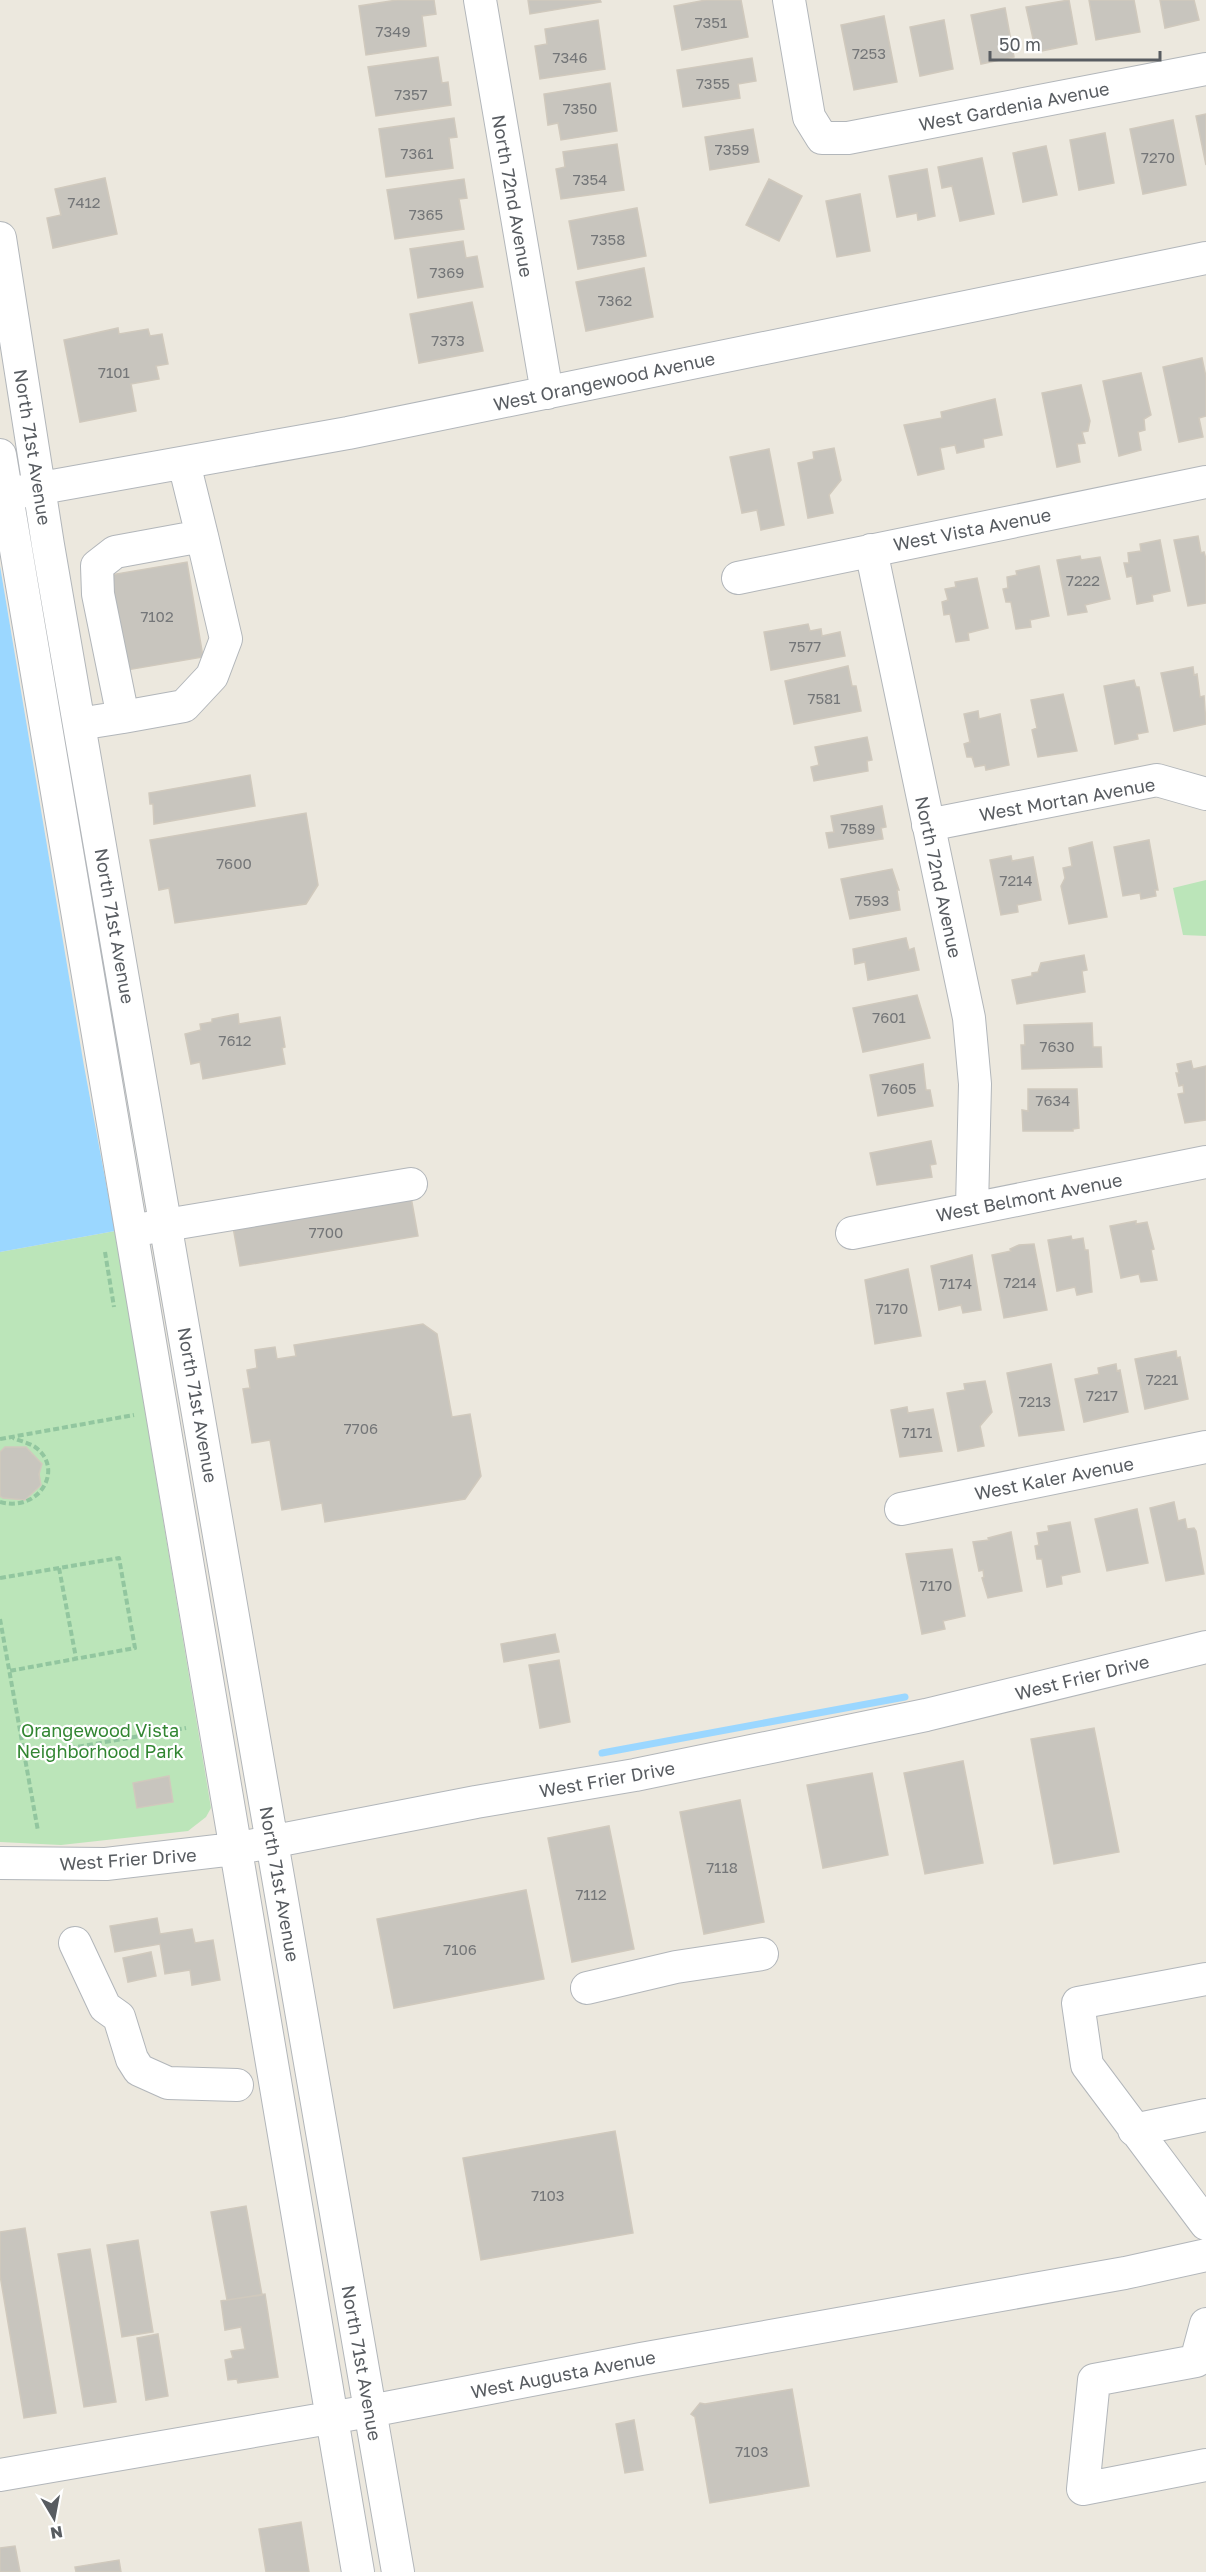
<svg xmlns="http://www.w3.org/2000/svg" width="1206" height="2572" font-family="'Golos Text',sans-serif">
	<rect width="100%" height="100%" fill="#ece8de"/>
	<path fill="#bbe5b9" d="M1206,880V936L1183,935L1173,888Z
		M115,1231L211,1808L206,1817L188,1831L61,1845L0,1842V1252Z"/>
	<path fill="#9bd7ff" d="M0,566L84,1066L115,1231L0,1252Z"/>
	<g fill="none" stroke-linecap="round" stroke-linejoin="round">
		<path stroke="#9bd7ff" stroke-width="7" d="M602,1753L905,1697"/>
	</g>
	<path fill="#c8c5be" stroke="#d0c9bd" stroke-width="1.5" d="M397,0H434L436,14L422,16L426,46L366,55L359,6Z
		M528,0H600L601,2L530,14Z
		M706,0H741L748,37L682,50L674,6Z
		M1069,0L1077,44L1036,52L1026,7Z
		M1089,0H1134L1140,32L1096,40Z
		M1160,0H1194L1199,20L1165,28Z
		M1005,8L1014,57L981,64L971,15Z
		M884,16L897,82L854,90L841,25Z
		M598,20L605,69L540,79L535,46L547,44L545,29Z
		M944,20L953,69L920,76L910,27Z
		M438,57L442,83L448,82L451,105L376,116L368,67Z
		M752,58L756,81L738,84L740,98L683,107L677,70Z
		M610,83L617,131L561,140L558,123L548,125L544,94Z
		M1206,114V165L1196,116Z
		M454,118L457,137L449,138L453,168L386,177L379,129Z
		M1173,120L1186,185L1143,194L1130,129Z
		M753,129L759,162L710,170L705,137Z
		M1105,133L1114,183L1079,190L1070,140Z
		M617,144L624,190L561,199L556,169L565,167L563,152Z
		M1046,146L1057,195L1023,202L1013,153Z
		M982,158L994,214L960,221L952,186L942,188L938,167Z
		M927,169L935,216L918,220L917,213L897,217L889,176Z
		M105,178L117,234L53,248L47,218L61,215L55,189Z
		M464,179L467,198L459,199L464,229L395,239L387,190Z
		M769,179L802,196L779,241L746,225Z
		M860,194L870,251L837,257L826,201Z
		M637,208L646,256L578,269L569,221Z
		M463,241L466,258L477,256L483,287L418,298L410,249Z
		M644,268L653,317L586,331L576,282Z
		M472,302L483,351L419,363L410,314Z
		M118,328L119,334L148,329L150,336L162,334L168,364L156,366L159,379L131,384L136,411L80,422L64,340Z
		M1202,358L1206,377V416L1199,418L1203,437L1179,442L1163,367Z
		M1141,373L1151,415L1144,419L1145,430L1138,432L1141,450L1119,456L1103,381Z
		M1081,385L1090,421L1088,431L1082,432L1085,443L1077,444L1080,462L1057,467L1042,393Z
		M995,399L1002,435L983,439L984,447L957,453L955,445L940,448L944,469L918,475L904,425L942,418L941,412Z
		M834,448L841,480L829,495L833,513L808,518L798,463L814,459L813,452Z
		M769,449L784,525L761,530L757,510L742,513L730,457Z
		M1198,536L1201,553L1204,552L1206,559V603L1188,606L1174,540Z
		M1160,540L1170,591L1152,595L1153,601L1137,604L1132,576L1127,577L1124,563H1129L1128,553L1141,551L1140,544Z
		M1080,556L1081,560L1100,557L1110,599L1085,605L1087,612L1068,615L1057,560Z
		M187,562L203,657L127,670L110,575Z
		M1039,566L1049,616L1030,620L1031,627L1016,629L1011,602H1006L1003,589L1008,588L1007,577L1017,575L1016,571Z
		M977,578L988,628L968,633L969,640L956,642L950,614L944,615L942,602L948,600L945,589L956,587L955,582Z
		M808,624L810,631L821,629L822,636L840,632L845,656L771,670L764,632Z
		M848,666L852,686H856L861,711L794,724L785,681Z
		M1193,667L1194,675L1197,674L1200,697L1204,696L1206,724L1174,731L1161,673Z
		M1134,680L1136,687H1139L1148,732L1137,734L1138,739L1115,744L1104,686Z
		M1063,694L1077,751L1038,757L1032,730L1037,728L1031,700Z
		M978,711L979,719L1000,714L1009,765L986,770L985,765L975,767L972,757H967L964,744L970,742L964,714Z
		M867,737L872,760L867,761L868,771L814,781L811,767L819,765L815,747Z
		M250,775L255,806L154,824L153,804H150L149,793Z
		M882,806L886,827L881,828L883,839L829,848L826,833L834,832L831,816Z
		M306,813L318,885L306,904L175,923L169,888L159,890L150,840Z
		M1149,840L1158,890H1155L1156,896L1141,899L1140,893L1123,896L1114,847Z
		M1092,842L1107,917L1069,924L1061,886L1065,878L1063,868L1072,866L1069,848Z
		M1011,856L1012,861L1033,857L1041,900L1017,905L1018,912L1001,915L990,860Z
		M892,869L899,890H897L900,910L850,919L841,879Z
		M906,938L909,950L914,948L919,970L868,980L865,962L855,964L853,949Z
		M1084,955L1087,970L1082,971L1085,992L1017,1004L1012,980L1032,976V973L1038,972L1041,963Z
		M917,995L930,1038L863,1052L853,1008Z
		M238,1014L239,1024L280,1017L285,1047L282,1048L285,1064L203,1079L200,1062L191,1064L185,1034L201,1030L200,1024L212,1022V1019Z
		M1092,1023L1093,1047H1101L1102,1067L1022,1069L1021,1045H1025L1024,1025Z
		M1191,1061L1193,1069L1206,1066V1120L1185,1123L1178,1094L1184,1093L1183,1085L1179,1086L1176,1073H1179L1177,1064Z
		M923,1064L926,1090H930L933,1106L878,1116L870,1075Z
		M1028,1089H1077L1079,1128L1073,1129V1131H1023L1022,1110L1028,1111Z
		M931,1141L936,1164L930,1165L932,1177L877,1185L870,1153Z
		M411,1197L418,1236L240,1266L233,1227Z
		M1136,1221V1224L1147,1222L1154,1249L1151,1250L1157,1280L1141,1282L1139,1274L1121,1278L1110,1226Z
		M1071,1236L1072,1240L1083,1238L1085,1250H1088L1092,1292L1077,1295L1075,1287L1057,1291L1048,1240Z
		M1034,1244L1047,1310L1004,1318L992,1255L1011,1251L1010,1249L1019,1245Z
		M972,1255L981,1310L963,1313L961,1305L939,1310L931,1266Z
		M908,1269L921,1336L875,1344L865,1280Z
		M423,1324L437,1334L452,1417L470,1414L481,1476L465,1499L325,1522L322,1503L282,1510L270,1440L252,1443L243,1389L250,1388L247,1370L257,1368L255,1350L275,1347L277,1359L296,1356L294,1345Z
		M1176,1351L1177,1358L1180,1357L1188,1399L1145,1409L1135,1359Z
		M1051,1364L1064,1430L1019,1436L1007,1373Z
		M1116,1364L1117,1371L1120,1370L1128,1412L1084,1422L1075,1379L1099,1374L1098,1368Z
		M985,1381L992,1412L980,1426L984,1446L958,1451L947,1393L965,1390L964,1384Z
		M907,1407L908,1413L933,1409L942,1451L900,1457L891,1410Z
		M5,1447H26L42,1464L39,1474L41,1485L25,1500L3,1498L0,1496V1452Z
		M1174,1502L1178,1521L1185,1519L1187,1529L1194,1528L1196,1531L1204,1574L1166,1581L1150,1508Z
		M1137,1509L1148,1563L1107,1571L1095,1519Z
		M1070,1522L1080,1572L1061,1576L1062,1584L1047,1587L1042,1559H1037L1035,1546L1039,1545L1037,1533L1049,1531L1048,1526Z
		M1011,1532L1022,1591L988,1598L982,1578L984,1577L983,1570L979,1571L973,1542L989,1540L988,1538Z
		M952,1549L965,1616L943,1621L945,1629L922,1634L906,1554Z
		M555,1634L559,1652L504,1662L501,1644Z
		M559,1660L570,1722L540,1728L529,1665Z
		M1094,1728L1119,1852L1054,1864L1031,1739Z
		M963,1761L983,1863L925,1874L904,1773Z
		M872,1773L888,1855L823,1868L807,1785Z
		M169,1776L173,1802L137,1808L133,1783Z
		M740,1800L764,1922L704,1934L680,1812Z
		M609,1826L634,1949L572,1962L548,1838Z
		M526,1890L544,1979L394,2008L377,1919Z
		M157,1918L160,1934L192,1929L195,1943L213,1940L220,1980L192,1985L190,1970L165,1974L160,1944L115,1952L110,1926Z
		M151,1952L156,1976L128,1982L123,1958Z
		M615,2131L633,2233L481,2260L463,2158Z
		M246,2206L262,2295L227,2300L211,2212Z
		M25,2228L56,2413L24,2418L0,2275V2232Z
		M138,2240L153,2332L122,2337L107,2245Z
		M90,2249L116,2402L84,2407L58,2254Z
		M265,2294L278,2377L238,2383L237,2379L228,2380L225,2360L233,2358L231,2351L245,2349L241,2327L225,2330L221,2301Z
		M158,2334L168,2396L146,2400L137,2338Z
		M792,2389L809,2486L710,2503L695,2417L691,2414L700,2403L705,2404Z
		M634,2420L643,2470L625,2473L616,2424Z
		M301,2522L309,2572H266L259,2529Z
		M15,2546L20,2572H0V2548Z
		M119,2560L121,2572H76L75,2567Z"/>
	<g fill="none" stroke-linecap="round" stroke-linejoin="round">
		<g stroke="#b2b6ba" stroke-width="34">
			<path id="minor" d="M480,0L547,393
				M789,0L809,117L822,138H848L1206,69
				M0,238L48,545L398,2572
				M0,455L358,2572
				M19,492L348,433L1206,258
				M871,550L969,1018L975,1084L972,1207
				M738,578L1206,482
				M123,717L184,706L212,676L226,639L202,536
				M79,724L123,717L98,594L97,566L115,552L202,536L184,463
				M928,825L1157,780L1206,794
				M148,1228L411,1184
				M852,1233L1206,1162
				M901,1509L1206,1447
				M0,1863L106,1864L234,1849L476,1802L635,1775L926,1715L1206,1647
				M75,1943L105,2007L119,2017L132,2059L139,2070L168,2083L237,2085
				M1206,1979L1078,2003L1087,2065L1206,2224
				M587,1988L676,1967L762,1954
				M1134,2130L1206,2115
				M1206,2324L1196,2361L1094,2380L1083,2489L1206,2465
				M0,2475L370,2411L641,2359L1125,2273L1206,2255"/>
		</g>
		<path stroke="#92c69f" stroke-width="4" stroke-dasharray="6 3" stroke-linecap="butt" d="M105,1252L114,1307
			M0,1439L134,1415
			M0,1502C40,1513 65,1468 35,1447C29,1443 20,1441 13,1438
			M59,1568L76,1658
			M0,1578L119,1558L135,1648L9,1671
			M0,1619L38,1831
			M25,1756L186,1728"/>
		<use href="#minor" stroke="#fff" stroke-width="32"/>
	</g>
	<g text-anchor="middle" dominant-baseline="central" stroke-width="4.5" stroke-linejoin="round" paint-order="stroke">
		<g font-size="15" fill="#747678">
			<text x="711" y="22">7351</text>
			<text x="393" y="31">7349</text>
			<text x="869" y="53">7253</text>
			<text x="570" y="57">7346</text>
			<text x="713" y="83">7355</text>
			<text x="411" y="94">7357</text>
			<text x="580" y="108">7350</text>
			<text x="732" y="149">7359</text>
			<text x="417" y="153">7361</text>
			<text x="1158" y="157">7270</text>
			<text x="590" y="179">7354</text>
			<text x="84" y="202">7412</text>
			<text x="426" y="214">7365</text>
			<text x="608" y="239">7358</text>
			<text x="447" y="272">7369</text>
			<text x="615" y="300">7362</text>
			<text x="448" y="340">7373</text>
			<text x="114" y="372">7101</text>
			<text x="1083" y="580">7222</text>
			<text x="157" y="616">7102</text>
			<text x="805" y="646">7577</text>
			<text x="824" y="698">7581</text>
			<text x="858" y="828">7589</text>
			<text x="234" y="863">7600</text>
			<text x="1016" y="880">7214</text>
			<text x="872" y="900">7593</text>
			<text x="889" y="1017">7601</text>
			<text x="235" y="1040">7612</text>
			<text x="1057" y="1046">7630</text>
			<text x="899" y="1088">7605</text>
			<text x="1053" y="1100">7634</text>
			<text x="326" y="1232">7700</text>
			<text x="1020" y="1282">7214</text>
			<text x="956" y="1283">7174</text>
			<text x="892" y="1308">7170</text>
			<text x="1162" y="1379">7221</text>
			<text x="1102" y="1395">7217</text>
			<text x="1035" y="1401">7213</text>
			<text x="361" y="1428">7706</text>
			<text x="917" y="1432">7171</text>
			<text x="936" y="1585">7170</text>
			<text x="722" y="1867">7118</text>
			<text x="591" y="1894">7112</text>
			<text x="460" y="1949">7106</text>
			<text x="548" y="2195">7103</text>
			<text x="752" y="2451">7103</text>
		</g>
		<g font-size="18" fill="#585c61" stroke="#fff">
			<text transform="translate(1014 106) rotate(-11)">West Gardenia Avenue</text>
			<text transform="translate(513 196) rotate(80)">North 72nd Avenue</text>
			<text transform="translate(604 381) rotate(-12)">West Orangewood Avenue</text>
			<text transform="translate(33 447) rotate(81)">North 71st Avenue</text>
			<text transform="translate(972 529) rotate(-11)">West Vista Avenue</text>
			<text transform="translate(1067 799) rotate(-10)">West Mortan Avenue</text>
			<text transform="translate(939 877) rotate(78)">North 72nd Avenue</text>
			<text transform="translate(115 926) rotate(80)">North 71st Avenue</text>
			<text transform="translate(1029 1197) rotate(-11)">West Belmont Avenue</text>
			<text transform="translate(198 1405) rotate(80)">North 71st Avenue</text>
			<text transform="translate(1054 1478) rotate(-11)">West Kaler Avenue</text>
			<text transform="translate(1082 1677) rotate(-14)">West Frier Drive</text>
			<text transform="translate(607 1779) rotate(-10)">West Frier Drive</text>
			<text transform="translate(128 1859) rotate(-4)">West Frier Drive</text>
			<text transform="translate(280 1884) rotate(80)">North 71st Avenue</text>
			<text transform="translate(362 2363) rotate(80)">North 71st Avenue</text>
			<text transform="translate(563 2374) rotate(-11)">West Augusta Avenue</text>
		</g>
		<g font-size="18" fill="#328632" stroke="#fff">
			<text x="100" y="1730">Orangewood Vista<tspan x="100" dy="21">Neighborhood Park</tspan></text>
		</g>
	</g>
	<g transform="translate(54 2518) rotate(170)" stroke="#ffffff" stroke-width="4.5" paint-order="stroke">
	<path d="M0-4.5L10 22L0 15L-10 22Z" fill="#585c61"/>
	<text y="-9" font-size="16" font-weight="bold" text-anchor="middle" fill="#585c61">N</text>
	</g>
	<path d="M990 51v9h170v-9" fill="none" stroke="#585c61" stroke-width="3"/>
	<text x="999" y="51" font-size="18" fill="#585c61" stroke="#ffffff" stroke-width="4.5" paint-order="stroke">50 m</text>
</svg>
